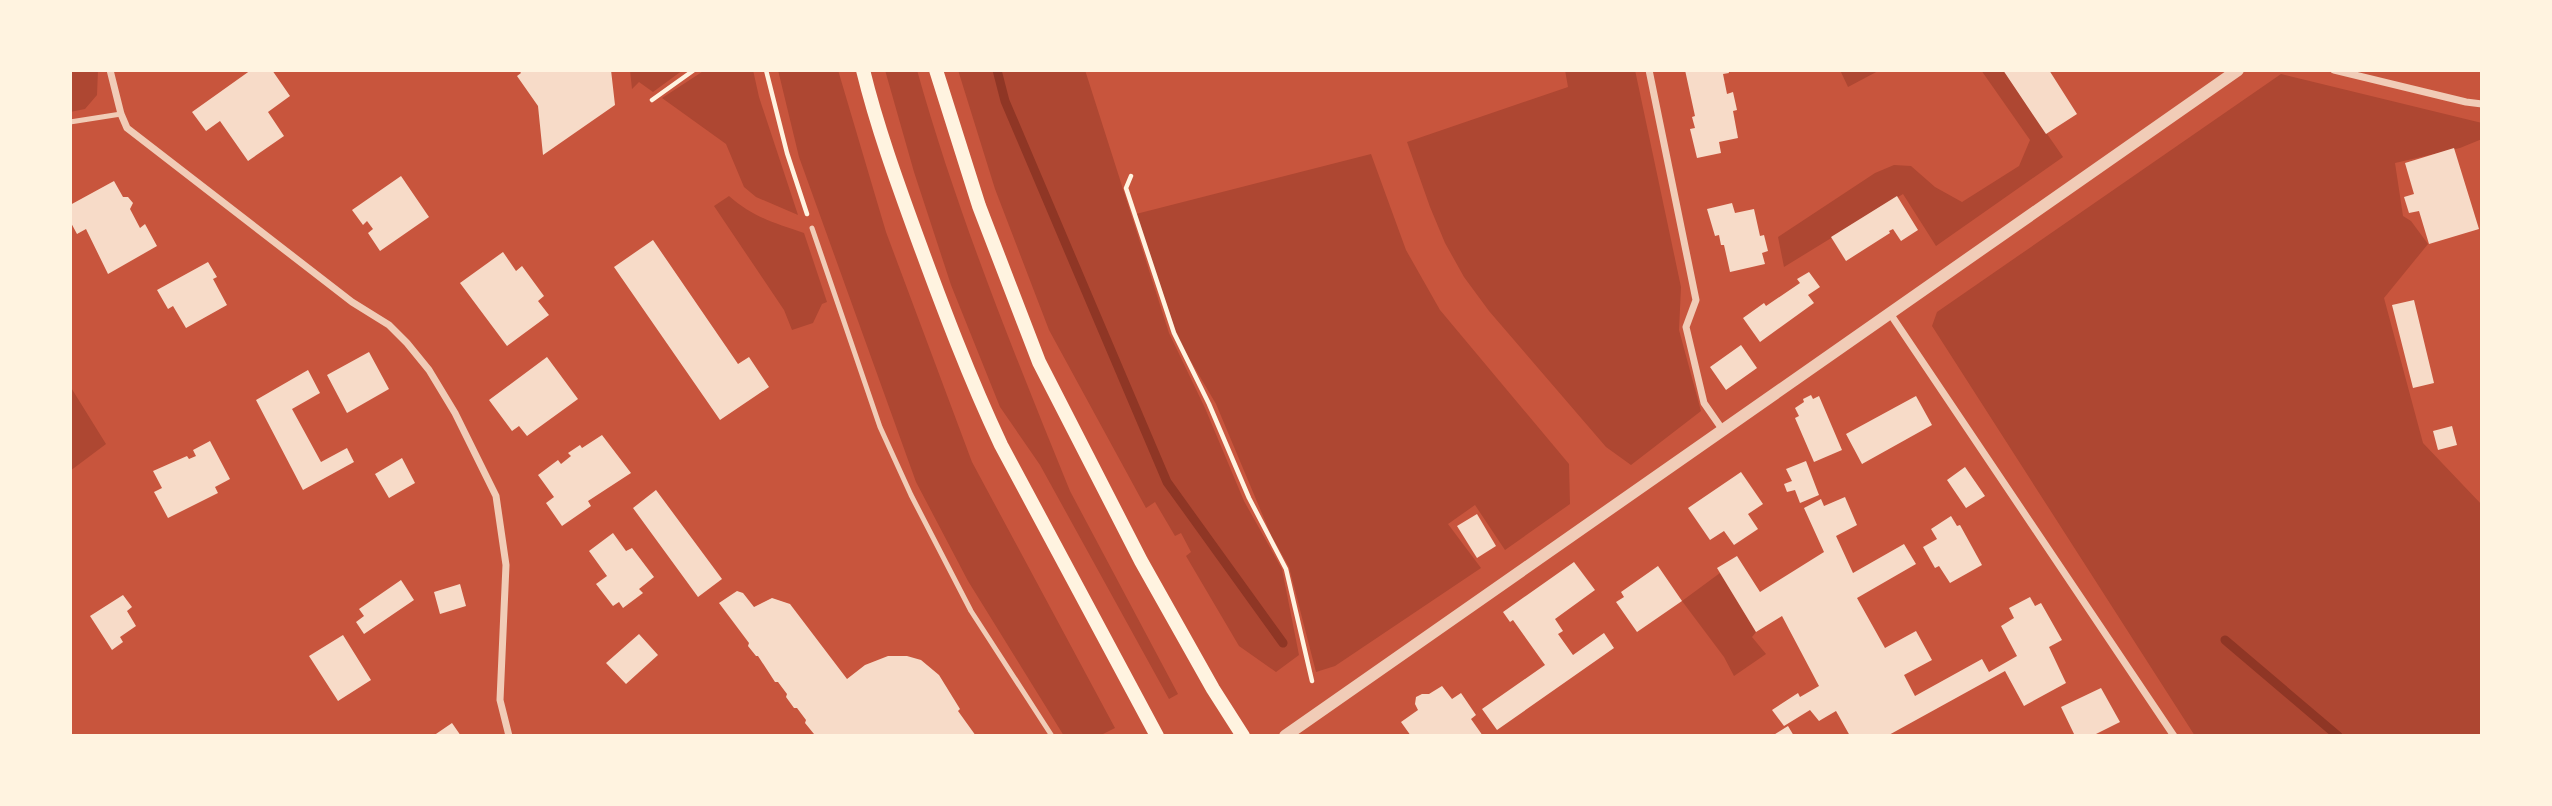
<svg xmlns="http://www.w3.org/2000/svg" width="2552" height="806" font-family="Raleway,sans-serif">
	<rect width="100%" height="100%" fill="#c8553d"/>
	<path fill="#ae4732" d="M70,70H98L97,95L85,109L70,112Z
		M630,70H683L653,92L639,82L632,89Z
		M705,70H753L759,97L798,215L756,197L744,187L726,144L662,98Z
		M778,70H838L886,232L972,462L1115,728L1099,736H1064L968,581L916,482L799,157Z
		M885,70H917C957,213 1014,353 1070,491L1178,694L1169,699L1040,465L1000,407L951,285L914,172Z
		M958,70H1085L1169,333L1205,408L1244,501L1282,569L1299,655L1276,672L1239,646L1186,556L1191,552L1181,533L1175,536L1155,502L1146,508L1049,330L995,189Z
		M1565,70H1635L1681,287L1679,330L1701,411L1631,465L1606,447L1489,311L1464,277L1445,243L1430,207L1407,142L1568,87Z
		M1840,70H1880L1848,87Z
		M1981,70H2003L2063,157L1936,246L1903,194L1784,267L1778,237L1875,173L1894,165L1911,166L1935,187L1962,202L2019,166L2030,140Z
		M2281,74L2482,123V139L2460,148L2395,163L2403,216L2411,221L2428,244L2384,298L2423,443L2482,505V736H2195L1932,326L1937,312Z
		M1371,154L1406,250L1440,310L1569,464L1570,504L1505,550L1475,505L1448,524L1481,568L1335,666L1316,672L1289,567L1271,535L1216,404L1179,341L1136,214Z
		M729,196C753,217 774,223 804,233L827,302L822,304L813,323L792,330L784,310L714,206Z
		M70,386L106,444L70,471Z
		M1720,573L1756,632L1752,637L1766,654L1734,676L1724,657L1682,601Z"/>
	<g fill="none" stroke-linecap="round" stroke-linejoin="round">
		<path stroke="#8f3625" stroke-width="9" d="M997,70L1005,101L1167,482L1283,643
			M2225,640L2338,736"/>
	</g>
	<path fill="#f7dbc8" d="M251,70H272L290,96L268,112L284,136L248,161L220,121L206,131L192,112Z
		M519,70H611L615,105L543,155L538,106L517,76L521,73Z
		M1685,70H1728L1729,73L1723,74L1727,94L1733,92L1737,110L1733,111L1738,138L1719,142L1721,153L1697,158L1690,129L1695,128L1692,117L1695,116Z
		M2003,70H2049L2077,114L2046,134Z
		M2454,148L2479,229L2429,244L2419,211L2409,213L2404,197L2414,194L2405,163Z
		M401,176L429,217L380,251L368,233L373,229L367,221L363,225L352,210Z
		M114,181L123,197H128L133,203L130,209L140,228L145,224L157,246L108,274L86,229L77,234L70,221V205Z
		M1897,196L1918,230L1901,241L1893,229L1889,231L1890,233L1846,261L1831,237Z
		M1732,203L1735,213L1754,209L1760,236L1764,235L1768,251L1762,253L1765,264L1730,272L1724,245H1721L1719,235L1715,236L1707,209Z
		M653,240L738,364L749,357L769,387L720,420L614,267Z
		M503,252L516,271L522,266L544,296L538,301L549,315L507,346L460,283Z
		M208,262L217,277L213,279L227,305L186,328L173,306L168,309L157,290Z
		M1809,272L1820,287L1808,295L1814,303L1760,342L1743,318L1764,303L1766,306L1800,283L1797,279Z
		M2414,300L2434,383L2413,388L2392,305Z
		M1741,345L1757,368L1726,390L1710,367Z
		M369,352L389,389L347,413L327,375Z
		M547,357L578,399L527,436L519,426L512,431L489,400Z
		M308,370L320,393L292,409L321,462L347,448L354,462L303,490L256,400Z
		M1811,395L1813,399L1819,396L1842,450L1814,462L1795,418L1799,416L1795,408L1804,402L1803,399Z
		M1916,396L1932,425L1862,464L1846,434Z
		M2452,426L2457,445L2438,450L2433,431Z
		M602,435L631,473L588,501L591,506L562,526L546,503L554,497L538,475L558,460L561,464L571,456L568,453L580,445L582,448Z
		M210,441L230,479L215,487L218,493L168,518L154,492L162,488L153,471L187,456L189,459L196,456L193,450Z
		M402,458L415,483L389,498L375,474Z
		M1806,461L1819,495L1800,503L1795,490L1787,492L1784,484L1792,481L1786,469Z
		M1965,467L1985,496L1966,508L1947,480Z
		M1741,472L1763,504L1748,514L1758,529L1734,545L1724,531L1710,540L1688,508Z
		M656,490L722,579L698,597L633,508Z
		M1845,497L1857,525L1836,536L1853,573L1904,544L1916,564L1857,598L1885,648L1916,631L1932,660L1904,675L1915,696L1982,659L1989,672L2017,656L2001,626L2014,618L2009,608L2030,597L2035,606L2041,603L2062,640L2049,647L2066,683L2024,706L2005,671L1887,736H1850L1836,711L1819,721L1810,710L1784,726L1772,710L1798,693L1800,697L1819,686L1782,616L1756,632L1717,568L1737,556L1760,592L1824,552L1804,508L1821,499L1824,506Z
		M1477,514L1496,546L1477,558L1457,526Z
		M1951,516L1957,526L1960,525L1982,565L1950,583L1939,566L1935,568L1923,547L1937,539L1931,529Z
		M613,533L626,551L632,548L654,577L639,589L643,593L623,608L619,602L613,606L596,584L607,576L589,551Z
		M1574,562L1595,590L1555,619L1563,631L1558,634L1573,655L1604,633L1614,648L1497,730L1482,709L1545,665L1513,620L1510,622L1503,612Z
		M1658,566L1682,601L1637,632L1616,602L1624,597L1621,592Z
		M401,580L414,600L364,634L356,622L364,616L359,609Z
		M460,584L466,606L440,614L434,592Z
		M737,591L743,593L754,607L772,598L790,604L847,679L865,665L888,656H907L921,660L939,675L960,709L958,711L976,736H818L814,734L805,723L806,720L797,708H794L786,697L787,694L778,682H775L758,656H756L748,646L749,643L719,603Z
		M123,595L132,607L127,611L136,626L120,637L123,642L112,650L90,616Z
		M639,634L658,655L626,684L606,663Z
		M343,635L371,680L338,701L309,656Z
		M1442,686L1452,699L1461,693L1476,715L1471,719L1483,736H1411L1401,722L1418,710L1415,704L1416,697L1422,694H1429Z
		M2101,688L2120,722L2092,736H2075L2061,707Z
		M452,723L461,736H433Z
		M1788,726L1794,736H1772Z"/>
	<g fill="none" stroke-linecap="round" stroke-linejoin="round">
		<path stroke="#fff3e0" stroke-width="4.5" d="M766,70L787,153L807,214
			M652,100L694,70
			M1131,176L1126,188L1174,333L1209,404L1249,498L1286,569L1312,681"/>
		<path stroke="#f1ccb7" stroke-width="5" d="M70,122L121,114
			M812,228L880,427L911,495L971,611L1052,736"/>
		<path stroke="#f1ccb7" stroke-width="7" d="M110,70L121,114L127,128L352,302L389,325L407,343L429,370L455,413L496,496L506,565L500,700L509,736
			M1649,70L1696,300L1686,327L1704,403L1722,429
			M2334,70L2466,102L2482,104
			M1889,312L2174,736"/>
		<path stroke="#f1ccb7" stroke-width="12" d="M1285,736L2238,70"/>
		<path stroke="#fff3e0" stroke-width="14" d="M863,70C877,127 897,182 917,237C943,308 969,377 1001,445L1157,736
			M936,70L979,206L1039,362L1141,561L1213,689L1243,736"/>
	</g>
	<rect width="2552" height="806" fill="none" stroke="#fff3e0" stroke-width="144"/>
</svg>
